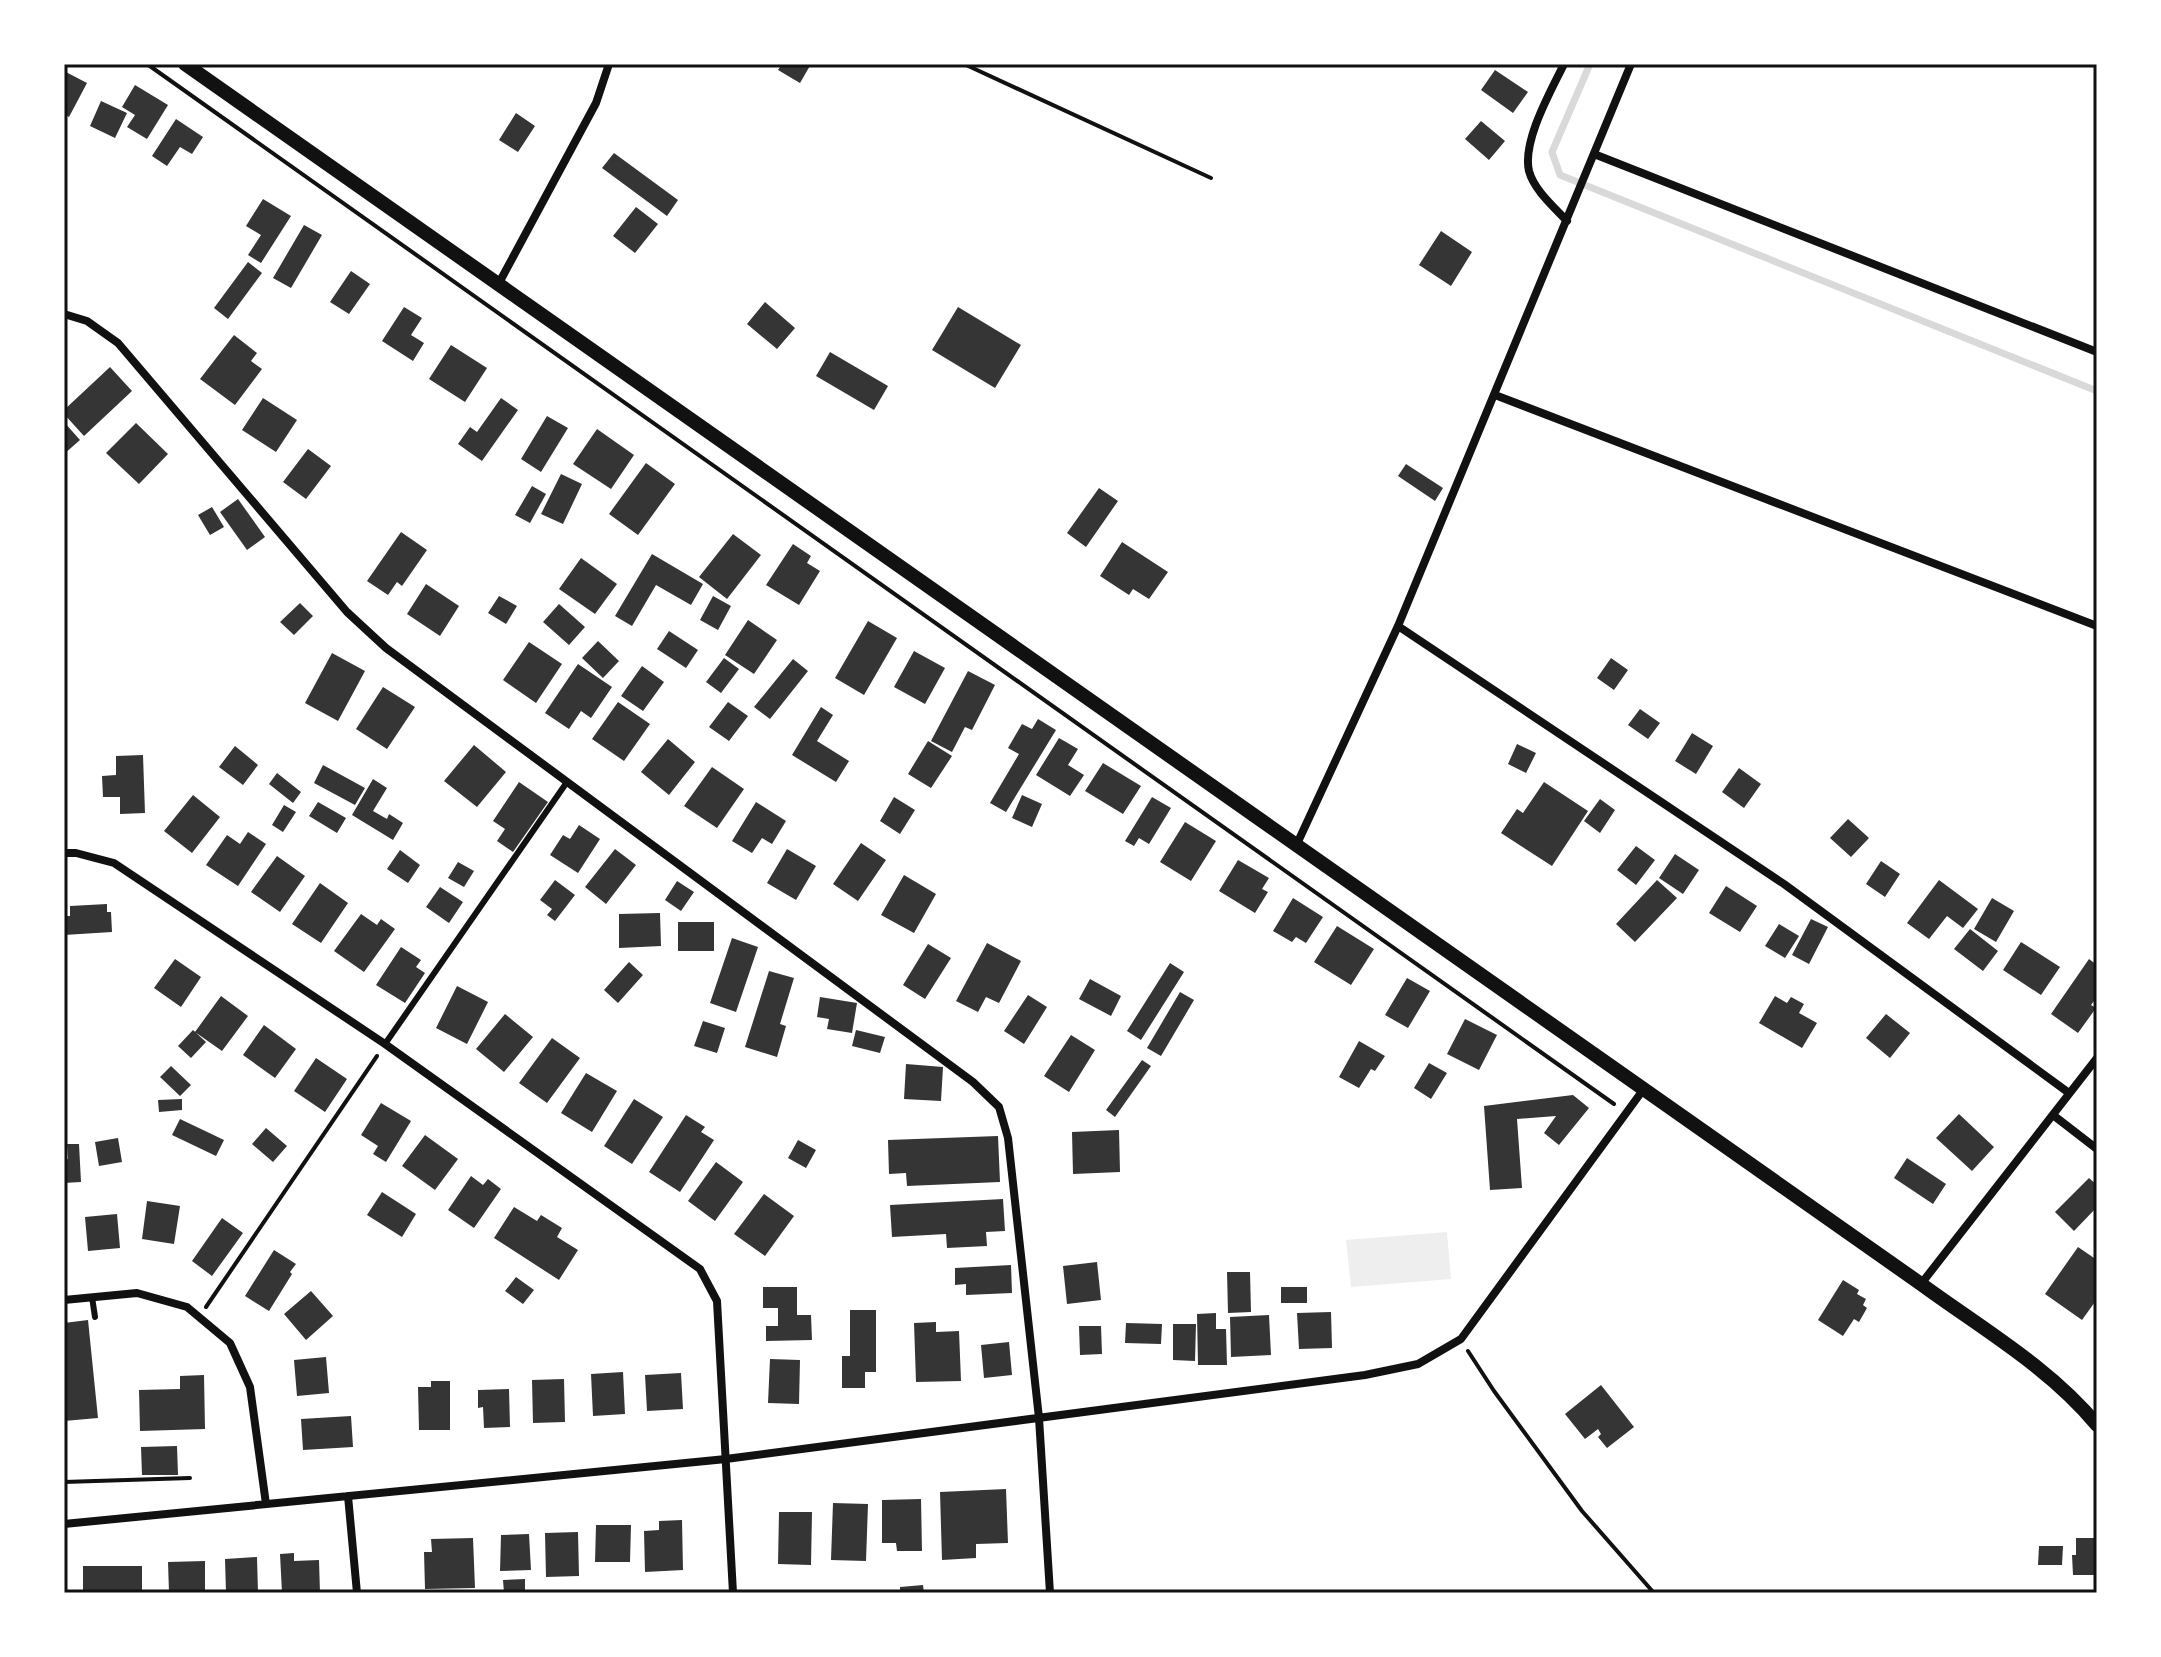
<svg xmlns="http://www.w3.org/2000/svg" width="2161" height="1657" font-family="'Nunito Sans',sans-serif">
	<rect width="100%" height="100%" fill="#fff"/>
	<path fill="#eee" d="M1447,1232L1451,1279L1351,1287L1346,1240Z"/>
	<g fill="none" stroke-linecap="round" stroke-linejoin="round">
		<path stroke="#d9d9d9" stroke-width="7" d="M1590,64L1552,152L1560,175L2097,391"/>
	</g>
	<path fill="#353535" d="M782,64H811L800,83L778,70Z
		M1495,70L1528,92L1513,113L1481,90Z
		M64,71L87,83L69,117L64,114Z
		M135,85L168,105L147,139L127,127L135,115L122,107Z
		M101,101L127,113L115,138L90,126Z
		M516,113L535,126L518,152L499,140Z
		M176,119L203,137L192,154L180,147L167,166L152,156Z
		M1481,121L1505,141L1489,160L1465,139Z
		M614,153L678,200L667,216L602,168Z
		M263,199L291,216L261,263L248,255L261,235L246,226Z
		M636,207L658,224L635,253L613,236Z
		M304,225L322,235L291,288L273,278Z
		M1441,231L1472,252L1451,286L1419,265Z
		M248,262L262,273L228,319L214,308Z
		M351,271L370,284L349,314L330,302Z
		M765,302L795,328L777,349L747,324Z
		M404,307L422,318L411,335L424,343L413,361L382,341Z
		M958,307L1021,345L995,388L932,350Z
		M234,335L257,353L251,361L262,369L235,405L200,379Z
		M451,345L487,368L465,402L429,379Z
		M830,352L888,386L874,410L816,376Z
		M110,367L132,391L84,436L64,414V410Z
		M263,398L297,420L276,452L242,430Z
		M501,398L518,410L482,461L458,444L470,427L477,432Z
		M547,416L568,428L541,472L521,459Z
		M64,422L80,440L64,454Z
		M136,423L168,454L139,484L106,453Z
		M597,429L634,455L611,489L573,464Z
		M308,449L331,466L306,499L283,482Z
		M646,463L675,484L638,535L609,514Z
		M1406,464L1443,488L1435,501L1398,476Z
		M561,474L582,484L563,524L541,514Z
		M532,486L546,494L530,523L515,515Z
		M1099,488L1118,501L1086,547L1067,533Z
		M238,499L265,537L247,550L220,512Z
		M212,507L224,527L210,535L198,515Z
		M401,532L427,550L402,586L397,582L388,595L367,581Z
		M733,534L761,555L727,599L699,577Z
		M1122,542L1168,572L1149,599L1133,589L1129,595L1100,576Z
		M793,544L811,556L807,563L820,571L799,605L766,585Z
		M652,554L703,584L691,605L656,585L632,626L615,616Z
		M581,558L617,584L595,614L559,589Z
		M426,584L459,606L440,636L407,614Z
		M499,596L517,606L506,624L488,613Z
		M713,596L731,606L718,630L700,620Z
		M300,603L313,616L294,635L280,622Z
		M559,604L585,627L569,645L543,622Z
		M748,620L777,640L754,674L725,655Z
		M868,621L897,638L864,695L835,678Z
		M669,631L698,650L686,668L657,649Z
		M598,641L619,661L603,678L582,658Z
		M529,642L562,664L536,703L503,680Z
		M914,651L945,668L925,704L894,687Z
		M332,653L365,671L338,721L305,703Z
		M724,658L739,669L721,693L706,682Z
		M1611,658L1628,670L1614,690L1597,678Z
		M793,659L808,671L770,719L754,707Z
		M578,664L612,687L591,718L581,711L569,729L545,713Z
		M642,666L664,682L643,711L621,696Z
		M968,671L995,685L972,730L965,727L952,752L931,741Z
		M383,687L415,707L387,749L356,729Z
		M618,702L650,724L624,761L592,739Z
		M728,702L748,716L729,741L709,727Z
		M821,707L833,715L817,741L849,761L836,782L792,755Z
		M1640,709L1660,723L1648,739L1628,725Z
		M1038,719L1056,730L1006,812L990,803L1019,754L1008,748L1022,724L1032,729Z
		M1692,733L1713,746L1696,774L1675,761Z
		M1059,738L1078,749L1068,765L1084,775L1070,796L1036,775Z
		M668,739L695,762L669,795L641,772Z
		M928,741L952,756L931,788L908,774Z
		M1517,744L1536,753L1526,773L1508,764Z
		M474,745L506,772L477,807L444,781Z
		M235,746L258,765L243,785L219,767Z
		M143,755L145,813L120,814V797H103L102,776L116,775V756Z
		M1103,763L1141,786L1123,814L1085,791Z
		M323,765L365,788L355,805L314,783Z
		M712,767L744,789L717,828L684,806Z
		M1739,768L1761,784L1744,808L1722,792Z
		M277,773L301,792L293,803L269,784Z
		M373,779L387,788L373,811L387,819L389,814L403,823L393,840L352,815Z
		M519,782L548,802L513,852L497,841L505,829L493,821Z
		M1544,782L1588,811L1552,866L1501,833L1517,809L1523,813Z
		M193,795L220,817L192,853L164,831Z
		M1022,795L1042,804L1032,827L1012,818Z
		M894,797L915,810L900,834L880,821Z
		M1152,797L1171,808L1149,844L1139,838L1134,846L1125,841Z
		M1600,799L1615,810L1600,833L1584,821Z
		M318,802L346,818L337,833L309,816Z
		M756,802L786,821L772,844L762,838L752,853L732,841Z
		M284,805L296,812L283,832L272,825Z
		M1848,819L1869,838L1851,857L1830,838Z
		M1185,822L1216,841L1191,881L1160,862Z
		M579,825L600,839L578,873L550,855L563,835L570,839Z
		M248,832L266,844L238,886L206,865L227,835L240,844Z
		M861,843L886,860L858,901L833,884Z
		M1636,846L1655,860L1636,885L1617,870Z
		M615,849L636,865L606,904L585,887Z
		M787,849L816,866L796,900L767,883Z
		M400,850L420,865L408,883L387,869Z
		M1675,854L1699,870L1683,894L1659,878Z
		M277,856L305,876L280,912L251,892Z
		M1238,860L1269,878L1262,889L1268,892L1255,913L1219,891Z
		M1881,861L1900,874L1885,897L1866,884Z
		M458,862L474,871L464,887L448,878Z
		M904,875L936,894L914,933L881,915Z
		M555,880L575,895L555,921L547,915L552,909L540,900Z
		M1657,880L1677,898L1635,942L1616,924Z
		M1939,880L1978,909L1963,928L1947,916L1929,939L1907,923Z
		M677,881L694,892L681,911L665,900Z
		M320,883L348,903L321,943L292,924Z
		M1726,886L1757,906L1740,932L1709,913Z
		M440,887L463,902L449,923L426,907Z
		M1293,898L1323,917L1306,943L1296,937L1292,942L1273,931Z
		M1992,898L2014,911L1996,942L1974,929Z
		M107,904V912H111L112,932L64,935V916H70V906Z
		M660,913L661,946L619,948V914Z
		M361,914L377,925L381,919L395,929L364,972L334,951Z
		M1811,919L1828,927L1809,964L1792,955Z
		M678,922H714V951H678Z
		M1779,924L1799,936L1785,958L1765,946Z
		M1337,926L1374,949L1351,985L1314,962Z
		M1970,929L1998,951L1983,971L1954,949Z
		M732,938L758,947L736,1012L710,1003Z
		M2021,942L2060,967L2041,995L2003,970Z
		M987,943L1021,961L999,1003L986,997L978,1012L956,1001Z
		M928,944L951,958L925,999L903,985Z
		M401,947L421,960L416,967L425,973L405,1003L376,985Z
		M175,959L201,977L181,1007L154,988Z
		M2089,959L2097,965V997L2091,1005L2096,1008L2078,1033L2051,1014Z
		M629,962L643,975L618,1003L604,990Z
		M1170,963L1184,972L1141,1040L1127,1031Z
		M769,971L794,978L780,1024L786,1026L777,1057L745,1047Z
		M1407,978L1430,991L1408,1028L1385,1015Z
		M1090,979L1121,996L1111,1016L1079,999Z
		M457,986L488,1002L467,1044L436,1028Z
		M1180,992L1194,1000L1161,1056L1147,1048Z
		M1028,995L1047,1007L1024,1044L1004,1031Z
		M221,996L248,1016L222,1051L195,1032Z
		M1775,996L1787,1003L1791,997L1804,1004L1799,1013L1817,1023L1802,1048L1759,1023Z
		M820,997L857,1003L852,1033L827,1029L829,1019L817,1017Z
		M505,1014L533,1037L504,1072L476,1049Z
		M1886,1014L1910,1033L1890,1058L1866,1038Z
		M1465,1019L1497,1035L1479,1070L1447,1054Z
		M703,1021L725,1028L717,1053L694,1046Z
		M264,1025L296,1049L275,1078L243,1055Z
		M193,1030L206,1042L191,1058L178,1046Z
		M856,1030L885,1037L880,1053L852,1046Z
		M1071,1035L1095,1050L1069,1092L1044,1076Z
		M552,1038L580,1058L547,1103L519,1083Z
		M1359,1041L1385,1056L1375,1071L1371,1069L1359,1088L1339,1077Z
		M316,1058L347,1079L325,1112L294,1091Z
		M1142,1060L1151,1066L1115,1117L1106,1110Z
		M1429,1063L1447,1073L1431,1099L1414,1088Z
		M906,1064L943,1067L941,1101L904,1099Z
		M171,1066L191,1085L180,1096L160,1077Z
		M586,1073L617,1091L592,1132L561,1113Z
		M1573,1095L1589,1108L1559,1145L1544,1133L1556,1116L1517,1119L1522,1188L1490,1190L1484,1106Z
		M182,1099V1110L159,1112L158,1100Z
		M634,1099L663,1117L632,1164L604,1146Z
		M381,1103L411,1121L386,1162L373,1154L378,1146L361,1135Z
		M1959,1114L1994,1147L1972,1171L1936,1138Z
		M686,1115L705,1127L701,1132L714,1140L680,1192L649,1172Z
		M180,1119L224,1140L216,1156L172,1135Z
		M266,1128L287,1146L273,1162L252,1144Z
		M1119,1130L1120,1172L1073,1174L1072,1132Z
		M425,1135L458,1159L435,1190L402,1166Z
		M998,1136L1000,1182L907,1186L906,1173L889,1174L888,1140Z
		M118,1138L122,1162L99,1166L95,1142Z
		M798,1140L816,1150L806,1168L788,1158Z
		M67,1144H79L81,1182L64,1183V1160L68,1159Z
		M1907,1158L1946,1184L1933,1204L1894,1178Z
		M716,1162L743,1182L715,1221L688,1201Z
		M471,1176L483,1185L488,1179L501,1189L474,1228L448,1210Z
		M2089,1178L2097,1185V1207L2074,1231L2055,1212Z
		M382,1192L416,1214L402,1237L367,1215Z
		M764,1194L794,1216L765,1256L734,1234Z
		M1003,1199L1005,1231L986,1232L987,1246L947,1248L946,1234L892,1237L890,1205Z
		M147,1201L180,1206L174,1244L142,1239Z
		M514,1207L537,1221L541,1215L562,1228L557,1237L578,1250L559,1280L494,1238Z
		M117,1214L120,1248L88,1251L85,1217Z
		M222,1218L243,1233L212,1276L192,1261Z
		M2078,1247L2097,1260V1299L2082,1320L2045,1294Z
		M274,1250L296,1264L290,1272L292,1274L269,1311L245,1296Z
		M1097,1262L1101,1300L1067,1304L1063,1266Z
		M1011,1265L1012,1293L966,1295V1284L955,1285V1268Z
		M1227,1272H1250L1251,1312L1228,1313Z
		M516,1277L534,1290L523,1304L505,1291Z
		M1843,1280L1859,1290L1857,1294L1866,1299L1863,1305L1867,1308L1859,1322L1854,1319L1843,1336L1818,1320Z
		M763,1287H797V1315H811L812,1340L766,1341V1326H778V1308H763Z
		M1281,1287H1307V1303H1281Z
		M311,1291L333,1316L306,1340L284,1314Z
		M850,1310H876V1372H865V1388H842V1356H850Z
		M1331,1312L1332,1348L1299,1349L1297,1313Z
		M1216,1313V1329H1226L1227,1365H1198L1197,1314Z
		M1269,1315L1271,1355L1231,1357L1230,1317Z
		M88,1320L98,1418L64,1421V1323Z
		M936,1322V1332L959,1331L961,1381L916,1382L914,1323Z
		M1126,1323L1162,1324L1161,1344L1125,1343Z
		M1173,1324H1196L1195,1361L1173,1360Z
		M1079,1326H1101L1102,1354L1080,1355Z
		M1009,1342L1012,1375L984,1378L981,1345Z
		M326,1357L329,1393L297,1396L294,1360Z
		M770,1359L800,1360L799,1404L768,1403Z
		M623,1372L625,1414L593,1416L591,1374Z
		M681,1373L683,1409L647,1411L645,1375Z
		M204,1375L205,1429L140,1431L139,1390L180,1389V1376Z
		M564,1379L565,1422L533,1423L532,1380Z
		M431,1381H450V1430H419L418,1387H431Z
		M1601,1385L1634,1427L1607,1448L1598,1437L1601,1434L1598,1429L1585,1439L1565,1414Z
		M509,1389L510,1427L484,1428L483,1407L478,1408V1390Z
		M351,1416L353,1447L303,1450L301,1419Z
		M177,1446L178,1475H142L141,1447Z
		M1006,1489L1008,1543L976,1544V1558L942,1560L940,1492Z
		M921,1499L922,1551H897L896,1543H882V1500Z
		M833,1503L868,1504L866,1561L831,1560Z
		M779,1512H812L811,1565L778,1564Z
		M682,1520L683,1570L645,1572L644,1531L659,1530V1521Z
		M596,1525H631L630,1562H595Z
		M578,1532L579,1576L546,1577L545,1533Z
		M529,1534L531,1570L500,1571L501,1535Z
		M473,1538L475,1588L425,1589L424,1552H432L431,1539Z
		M2076,1538H2097V1575H2073L2072,1555H2076Z
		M2039,1546H2063L2062,1565H2038Z
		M294,1553V1561L319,1560L320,1593H282L280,1554Z
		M257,1557L258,1593H226L225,1559Z
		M205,1561V1593H169L168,1562Z
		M83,1566H142V1593H83Z
		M525,1579V1593H504L503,1580Z
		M923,1585L924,1593H900V1587Z"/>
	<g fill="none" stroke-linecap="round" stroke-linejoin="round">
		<path stroke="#111" stroke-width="4" d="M147,64L1614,1104
			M964,64L1211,178
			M206,1307L377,1056
			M1468,1351L1494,1391L1582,1511L1654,1593
			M64,1482L190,1478"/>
		<path stroke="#111" stroke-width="6" d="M385,1044L567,782
			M92,1297L95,1317"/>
		<path stroke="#111" stroke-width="8" d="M1564,64C1551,91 1522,141 1529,171C1534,190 1554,207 1567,221
			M1594,154L2097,352
			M499,283L596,103L609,64
			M64,314L87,321L118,343L347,612L386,648L973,1082L999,1107L1008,1138L1039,1418L1050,1593
			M1495,395L2097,626
			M1398,626L1784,884L2069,1093
			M1296,846L1398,626L1631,64
			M64,853H76L114,863L385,1044L700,1269L717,1301L733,1593
			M2053,1115L2097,1149
			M1921,1284L2097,1058
			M64,1300L137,1293L187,1307L230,1343L250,1387L266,1504
			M348,1496L357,1593
			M64,1524L726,1459L1365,1375L1418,1364L1461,1339L1643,1090"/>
		<path stroke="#111" stroke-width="14" d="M185,64L1921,1284C1981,1328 2049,1367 2097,1425"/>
	</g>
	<rect width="2161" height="1657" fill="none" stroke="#ffffff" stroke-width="132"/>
	<rect x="66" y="66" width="2029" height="1525" fill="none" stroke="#111" stroke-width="3"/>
</svg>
